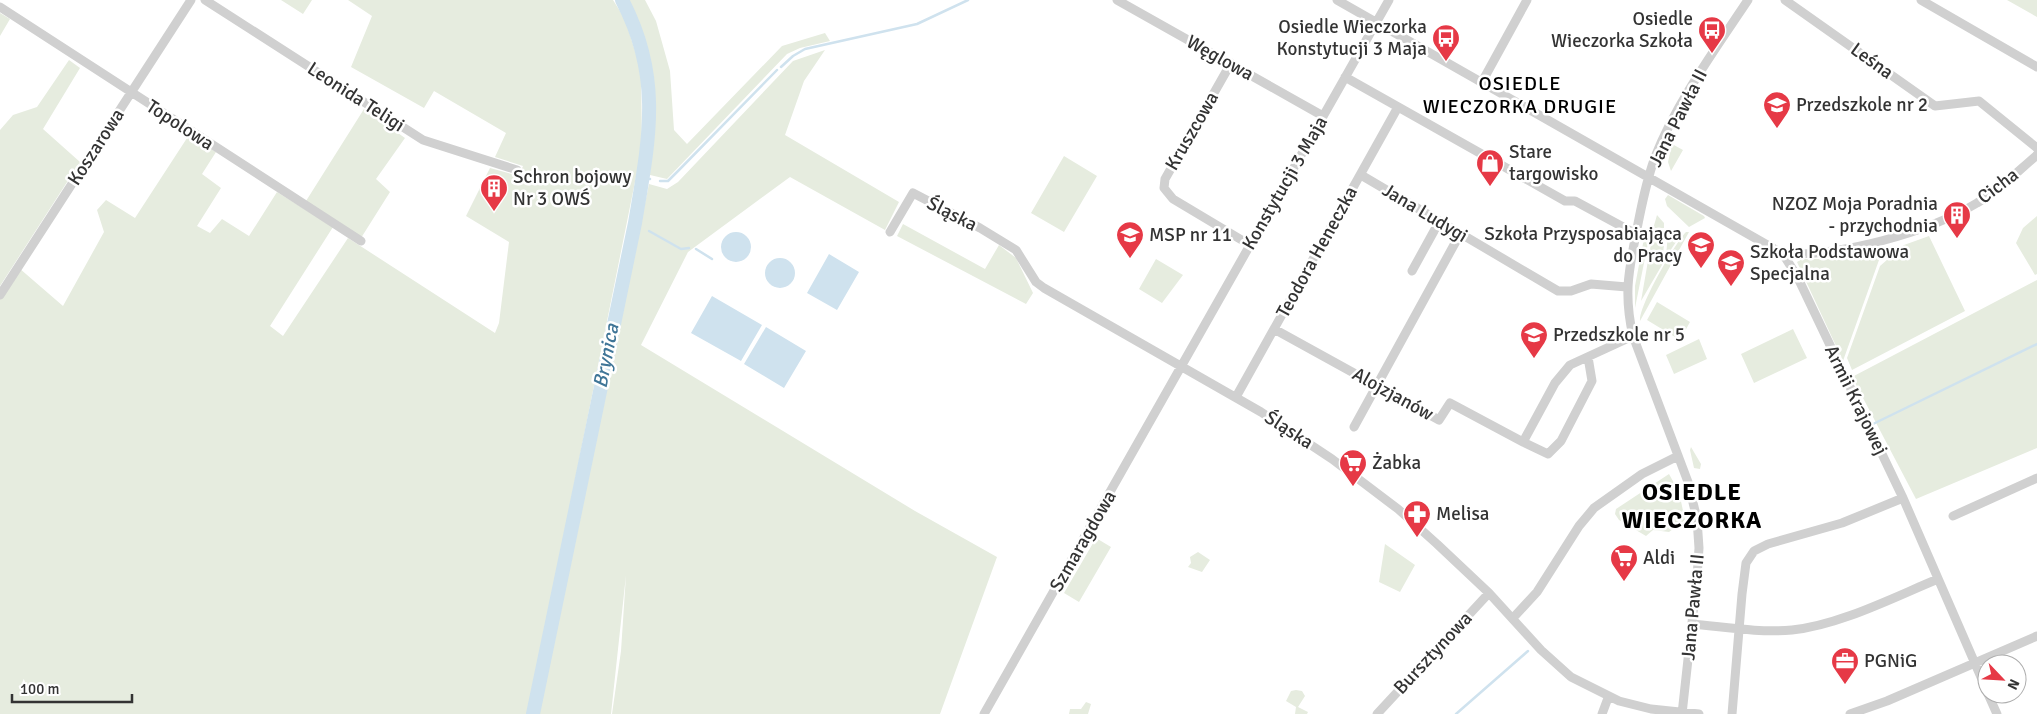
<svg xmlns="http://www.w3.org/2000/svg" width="2037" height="714" font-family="Signika,sans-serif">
	<rect width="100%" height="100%" fill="#fff"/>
	<path fill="#e6ecdf" d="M281,0H312L303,14Z
		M348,0H613L625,19L641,70L642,147L528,714H0V299L19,268L63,306L104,232L97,210L106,200L135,218L189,135L216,152L202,174L221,188L197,226L210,233L222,219L249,236L277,192L333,227L270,326L283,336L348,238L495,333L499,323L509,242L466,216L490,168L519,176L523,166L495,157L506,133L434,91L424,108L351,67L372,16Z
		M624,0H645L656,21L670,71L674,130L687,144L782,46L825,33L830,41L800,48L787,54L667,179L650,175C652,126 655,79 640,31C636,20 629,10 624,0Z
		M2007,0H2037V17Z
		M0,13L10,19L0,36Z
		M825,50L804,81L785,135L899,202L885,230L790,177L688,252L641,345L915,511L997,557L940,714H612L621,651L626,575L611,714H538L649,184L667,189L678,182L793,61Z
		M69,60L80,68L43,129L80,162L0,286V130L13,115L37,107Z
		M364,109L405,138L376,179L390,192L361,238L306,201Z
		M1672,144L1683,150L1671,171L1668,162Z
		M1064,156L1097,176L1064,232L1031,213Z
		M1668,195L1704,216L1705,218L1689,227L1667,206L1665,199Z
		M1657,215L1664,223V228L1653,229Z
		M2037,216V274L2035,275L2016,243L2023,228Z
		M903,224L985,269L999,245L1016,258L1033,293L1026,304L897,236Z
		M1681,231L1682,233L1666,257L1668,232Z
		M1653,232L1665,234L1662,265L1641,301Z
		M1686,232H1689L1640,321C1638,307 1675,243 1686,232Z
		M1645,233H1650L1635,308V286Z
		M1929,236L1965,311L1852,370L1847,358L1880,266L1904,245Z
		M1884,246L1843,361L1797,262L1802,259H1832Z
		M1156,259L1183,275L1162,303L1139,289Z
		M2037,280V448L1916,499L1852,377Z
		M1657,302L1690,322L1680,340L1647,320Z
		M1793,329L1807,358L1754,383L1741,354Z
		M1699,339L1707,359L1674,374L1666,355Z
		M1691,447L1701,464L1700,469L1694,468L1690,450Z
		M1669,474L1679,492L1685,520L1669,532L1653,530L1646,536L1619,520L1615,514L1616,509Z
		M1096,538L1111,547L1079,602L1064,593Z
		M1385,544L1415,565L1400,592L1379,582Z
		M1198,552L1210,560L1202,572L1188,567L1191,563L1190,557Z
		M1296,690L1302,691L1305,696L1298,707L1308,712L1307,714H1295L1296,707L1286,701L1291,691Z
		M1086,702L1091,704L1088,714H1069L1070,709H1081Z"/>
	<path fill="#cfe2ee" d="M721 247a15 15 0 1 1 30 0a15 15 0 1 1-30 0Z
		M829,254L859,272L837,310L807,293Z
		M765 273a15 15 0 1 1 30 0a15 15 0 1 1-30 0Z
		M712,296L762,325L741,361L691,333Z
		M766,327L806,351L784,388L744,364Z"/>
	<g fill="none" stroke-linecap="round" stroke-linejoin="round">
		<path stroke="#cfe2ee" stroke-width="2.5" d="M781,67L793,56L805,49L917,24L968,0
			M643,178L650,179
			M660,181H668L679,170L777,70
			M634,227L639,229
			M649,231L681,249L689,248
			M696,249L712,259
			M1873,424L2037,344
			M1456,714L1528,651"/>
		<path stroke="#cfe2ee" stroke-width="14" d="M533,714L635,223C649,140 663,78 622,0"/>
		<path stroke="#d0d0d0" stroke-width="9" d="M205,0L423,140L517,170
			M1117,0L1323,116
			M1337,0L1783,254L1797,276L1903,498L1987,691
			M1785,0L1935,106L1979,101L2037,148
			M1921,0L2037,67
			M0,7L361,241
			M1231,63L1165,179L1164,188L1173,199L1250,245
			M1345,77L1565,201H1575L1636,234
			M1482,82L1527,0
			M1361,175L1558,291H1571L1591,284L1627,287
			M890,232L913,193L980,228L1016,250L1036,282L1044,288L1261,412L1332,459L1398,509L1437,544L1489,593L1541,650L1571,677L1619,701L1651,709L1699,714
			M1783,254C1841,256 1927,233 1977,203C1999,191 2018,171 2037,155
			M1412,271L1439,222
			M0,295L191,0
			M1274,329L1439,420L1450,403L1523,442L1555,383L1570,365L1633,336
			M1236,397L1398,107
			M1354,427L1460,234
			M1523,442L1548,454L1561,441L1592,381L1588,357
			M1953,516L2037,478
			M1513,618L1537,592L1579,526L1594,508L1642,474L1678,456
			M1692,624C1725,627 1759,633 1792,630C1840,625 1894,597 1938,579
			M1988,694L1997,714
			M984,714L1389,0
			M1377,714L1489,593
			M1602,714L1608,698
			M1682,714L1697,577L1699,548L1697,519L1688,482L1633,336C1624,296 1628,274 1636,234C1641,208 1646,182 1655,157C1676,103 1716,48 1748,0
			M1732,714L1742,594L1746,563L1754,551L1768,544L1842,523L1903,498
			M1850,714L1887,701L2037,636"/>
	</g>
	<defs>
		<g id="bus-pin" transform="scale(1.4375)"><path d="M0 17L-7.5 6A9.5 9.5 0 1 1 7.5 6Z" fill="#e63946" stroke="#fff"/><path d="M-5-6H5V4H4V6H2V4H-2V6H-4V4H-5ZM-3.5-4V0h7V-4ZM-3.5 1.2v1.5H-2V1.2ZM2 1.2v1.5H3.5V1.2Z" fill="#fff"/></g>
		<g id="school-pin" transform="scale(1.4375)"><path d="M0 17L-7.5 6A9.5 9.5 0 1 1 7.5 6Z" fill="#e63946" stroke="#fff"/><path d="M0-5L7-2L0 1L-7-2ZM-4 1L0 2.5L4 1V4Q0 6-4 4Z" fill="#fff"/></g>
		<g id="shop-pin" transform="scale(1.4375)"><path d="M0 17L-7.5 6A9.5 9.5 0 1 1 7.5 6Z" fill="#e63946" stroke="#fff"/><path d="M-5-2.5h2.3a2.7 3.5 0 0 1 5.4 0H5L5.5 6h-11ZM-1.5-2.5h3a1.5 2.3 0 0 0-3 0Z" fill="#fff"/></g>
		<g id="building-pin" transform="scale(1.4375)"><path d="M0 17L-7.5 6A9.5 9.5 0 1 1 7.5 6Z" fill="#e63946" stroke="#fff"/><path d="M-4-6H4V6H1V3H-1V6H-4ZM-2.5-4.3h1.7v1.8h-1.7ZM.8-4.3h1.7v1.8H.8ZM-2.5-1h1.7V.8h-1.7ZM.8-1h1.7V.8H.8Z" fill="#fff"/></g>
		<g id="supermarket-pin" transform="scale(1.4375)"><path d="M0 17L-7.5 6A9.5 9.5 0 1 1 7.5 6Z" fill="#e63946" stroke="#fff"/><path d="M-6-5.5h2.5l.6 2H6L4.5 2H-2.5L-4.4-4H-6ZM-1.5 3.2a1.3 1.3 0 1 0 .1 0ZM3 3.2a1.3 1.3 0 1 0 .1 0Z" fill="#fff"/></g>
		<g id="pharmacy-pin" transform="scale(1.4375)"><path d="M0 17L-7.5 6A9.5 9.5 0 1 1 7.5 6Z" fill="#e63946" stroke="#fff"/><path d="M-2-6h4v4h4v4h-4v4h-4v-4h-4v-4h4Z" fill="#fff"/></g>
		<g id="office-pin" transform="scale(1.4375)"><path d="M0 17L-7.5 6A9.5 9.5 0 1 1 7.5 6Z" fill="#e63946" stroke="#fff"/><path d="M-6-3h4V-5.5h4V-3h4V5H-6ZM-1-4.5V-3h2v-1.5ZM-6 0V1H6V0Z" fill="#fff"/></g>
	</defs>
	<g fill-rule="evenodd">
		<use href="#bus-pin" x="1712" y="30"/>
		<use href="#bus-pin" x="1446" y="38"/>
		<use href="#school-pin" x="1777" y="105"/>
		<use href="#shop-pin" x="1490" y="163"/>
		<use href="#building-pin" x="494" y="188"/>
		<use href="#building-pin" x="1957" y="215"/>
		<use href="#school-pin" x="1130" y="235"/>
		<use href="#school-pin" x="1701" y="245"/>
		<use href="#school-pin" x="1731" y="263"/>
		<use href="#school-pin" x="1534" y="335"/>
		<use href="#supermarket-pin" x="1353" y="463"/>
		<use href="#pharmacy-pin" x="1417" y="514"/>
		<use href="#supermarket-pin" x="1624" y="558"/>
		<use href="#office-pin" x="1845" y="661"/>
	</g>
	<g text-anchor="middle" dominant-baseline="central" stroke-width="5" stroke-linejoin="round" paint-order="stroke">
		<g font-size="19" fill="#333" stroke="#fff" text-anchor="start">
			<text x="1693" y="19" text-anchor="end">Osiedle<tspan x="1693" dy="22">Wieczorka Szkoła</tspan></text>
			<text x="1427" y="27" text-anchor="end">Osiedle Wieczorka<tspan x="1427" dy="22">Konstytucji 3 Maja</tspan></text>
			<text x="1796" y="105">Przedszkole nr 2</text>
			<text x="1509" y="152">Stare<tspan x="1509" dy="22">targowisko</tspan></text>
			<text x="513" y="177">Schron bojowy<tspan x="513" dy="22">Nr 3 OWŚ</tspan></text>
			<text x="1938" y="204" text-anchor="end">NZOZ Moja Poradnia<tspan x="1938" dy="22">- przychodnia</tspan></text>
			<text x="1682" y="234" text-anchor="end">Szkoła Przysposabiająca<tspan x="1682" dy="22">do Pracy</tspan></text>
			<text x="1149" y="235">MSP nr 11</text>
			<text x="1750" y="252">Szkoła Podstawowa<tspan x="1750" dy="22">Specjalna</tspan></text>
			<text x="1553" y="335">Przedszkole nr 5</text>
			<text x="1372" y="463">Żabka</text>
			<text x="1436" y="514">Melisa</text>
			<text x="1643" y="558">Aldi</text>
			<text x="1864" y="661">PGNiG</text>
		</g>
		<g font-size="19" fill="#333" stroke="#fff">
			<text transform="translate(1220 58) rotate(29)">Węglowa</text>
			<text transform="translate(1872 61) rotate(36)">Leśna</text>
			<text transform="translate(356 97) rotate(33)">Leonida Teligi</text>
			<text transform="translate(1678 118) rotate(-63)">Jana Pawła II</text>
			<text transform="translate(180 125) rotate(33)">Topolowa</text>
			<text transform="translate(1192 131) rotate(-60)">Kruszcowa</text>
			<text transform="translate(96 147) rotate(-57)">Koszarowa</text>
			<text transform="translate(1285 183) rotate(-60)">Konstytucji 3 Maja</text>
			<text transform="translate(1998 186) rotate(-37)">Cicha</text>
			<text transform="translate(1425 213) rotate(31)">Jana Ludygi</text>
			<text transform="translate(952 214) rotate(27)">Śląska</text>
			<text transform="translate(1317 252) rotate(-61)">Teodora Heneczka</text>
			<text transform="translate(1393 394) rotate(29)">Alojzjanów</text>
			<text transform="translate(1856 400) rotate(64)">Armii Krajowej</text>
			<text transform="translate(1289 430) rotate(33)">Śląska</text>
			<text transform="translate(1083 541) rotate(-60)">Szmaragdowa</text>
			<text transform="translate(1693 607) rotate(-85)">Jana Pawła II</text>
			<text transform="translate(1433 653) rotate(-47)">Bursztynowa</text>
		</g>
		<g font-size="20" letter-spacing="1" fill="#000" stroke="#fff">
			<text x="1520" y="83">OSIEDLE<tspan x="1520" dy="23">WIECZORKA DRUGIE</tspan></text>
		</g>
		<g font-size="20" font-style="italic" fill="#3f7597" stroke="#fff">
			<text transform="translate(606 356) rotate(-79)">Brynica</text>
		</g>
		<g font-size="24" font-weight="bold" letter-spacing="1" fill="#000" stroke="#fff">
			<text x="1692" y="492">OSIEDLE<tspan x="1692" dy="28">WIECZORKA</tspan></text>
		</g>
	</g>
	<g transform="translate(2002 679) rotate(115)"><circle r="24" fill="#ffffff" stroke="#adadad"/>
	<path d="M0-4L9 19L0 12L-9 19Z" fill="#e63946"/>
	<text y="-8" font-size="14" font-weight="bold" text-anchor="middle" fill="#333333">N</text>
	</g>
	<path d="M12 694v8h120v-8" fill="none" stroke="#333333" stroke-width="2.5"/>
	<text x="20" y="694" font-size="15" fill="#333333" stroke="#ffffff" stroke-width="4" paint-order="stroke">100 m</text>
</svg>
